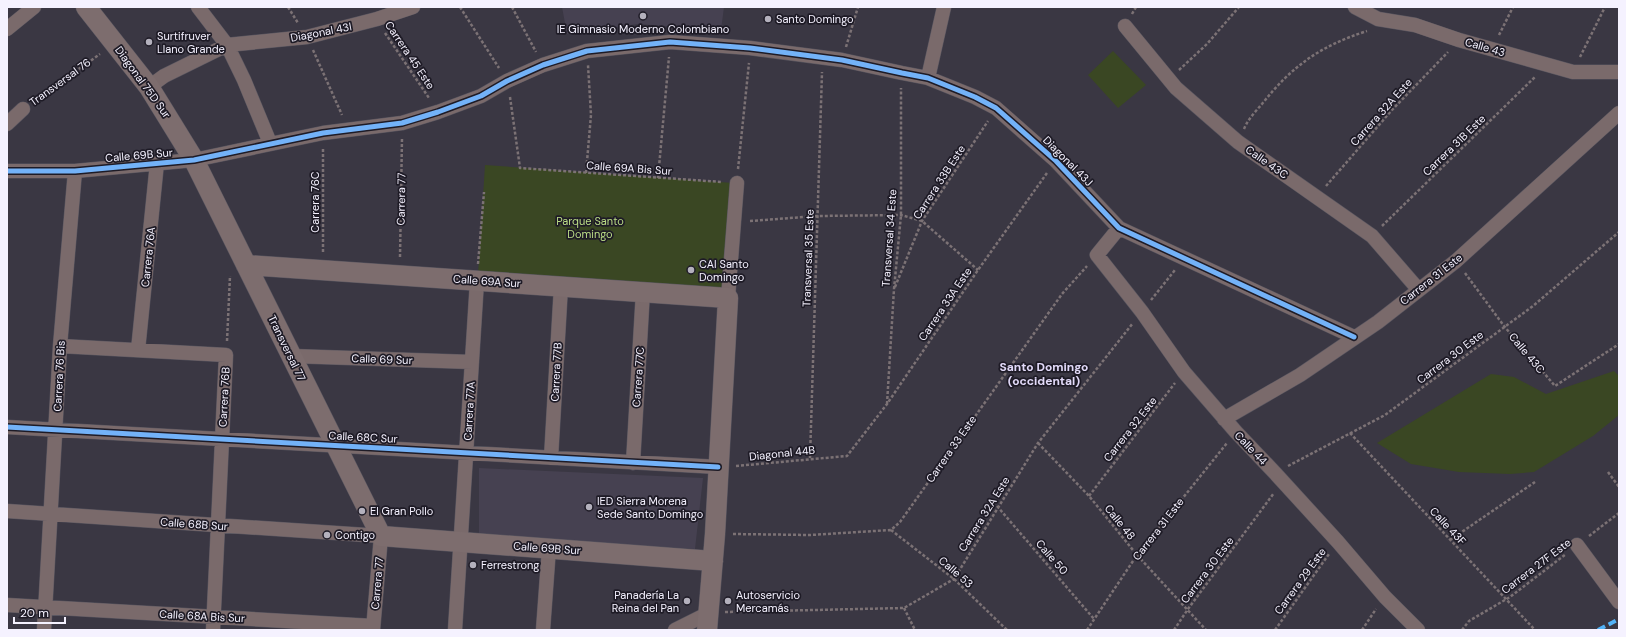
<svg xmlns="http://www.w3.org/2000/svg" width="1626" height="637" font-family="'DM Sans',sans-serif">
	<rect width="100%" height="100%" fill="#3a3743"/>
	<path fill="#464151" d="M562,7H724L721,30L638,24L567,34Z
		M479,468L703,478L695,549L479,536Z"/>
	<path fill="#3a4723" d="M1113,51L1146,85L1118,108L1088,75Z
		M485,165L733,183L725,292L478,275Z
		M1614,371L1619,376V415L1593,436L1534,472L1510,474L1459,472L1411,464L1377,443L1491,374L1514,377L1546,394Z"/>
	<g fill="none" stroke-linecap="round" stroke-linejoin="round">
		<g stroke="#595660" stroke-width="15">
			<path id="street" d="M198,7L227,45L244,80L270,143
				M1355,7L1378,19L1415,25L1459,40L1573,72H1619
				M1125,26L1176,88L1238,142L1372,236L1418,289
				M7,29L34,7
				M928,78L944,7
				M149,87L164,76L227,45L307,37L377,19L413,7
				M7,124L23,109
				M7,171H75L194,160L323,133L402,123L438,112L481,96L507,81L543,65L587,51L670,42L750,48L842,60L902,73L928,78L975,97L996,108L1056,161L1119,228L1354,337
				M1119,228L1097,255L1142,312L1184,372L1236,432L1275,473L1338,542L1385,597L1418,630
				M728,298L737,183
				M60,346L226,355L213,630
				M138,350L157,163
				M291,356L472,362
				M1224,419L1300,375L1378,322L1456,261L1619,113
				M7,427L718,467
				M551,458L561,286
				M633,463L643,291
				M7,511L381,536L373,630
				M1577,545L1619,602
				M7,605L373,626
				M44,630L60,346L75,171
				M455,630L477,281
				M543,630L549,548
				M675,630L709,613"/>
		</g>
		<g stroke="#595660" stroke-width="21">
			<path id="secondary" d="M86,7L149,87L194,160L381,536L713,561
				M246,265L728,298L715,534L707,630"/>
		</g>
		<path stroke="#7c7275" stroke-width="2.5" stroke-dasharray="3 2" stroke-linecap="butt" d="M288,7L298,23
			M460,7L499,68
			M512,7L536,52
			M1132,14L1136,7
			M385,33L429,98
			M1499,35L1513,7
			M846,47L858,7
			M313,50L342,115
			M1580,57L1605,7
			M1179,70L1207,44L1239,7
			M510,97L520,168L722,182
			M34,101L100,54
			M1244,129C1248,119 1256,111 1262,104C1292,66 1320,46 1367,31
			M323,149V252
			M738,169L749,63
			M586,173L591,115L588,65
			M658,178L669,57
			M1326,186L1392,110L1448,52
			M750,221L818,216L901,215L922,221L978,270
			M1382,226L1535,77
			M400,257L402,138
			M478,264L484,192
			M1465,273L1504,326L1555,386L1619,344
			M895,287L922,221L988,121
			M1151,300L1175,270
			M227,341L230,276
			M887,404L894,289L901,215V88
			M1350,433L1535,630
			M1038,443L1089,496L1137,555L1206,630
			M810,458L822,72
			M736,466L847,456L887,404L978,270L1047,173
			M1288,466L1385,415L1533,306L1619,232
			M1608,472L1619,487
			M1089,496L1175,383
			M997,506L1094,619
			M891,530L954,579L1007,630
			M733,534L810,535L891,530L900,522L1062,294L1087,266
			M1589,536L1619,513
			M1450,540L1535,482
			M904,608L915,630
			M725,612L904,608L954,579L1038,443L1133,323
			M1087,630L1137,555L1227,443
			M1174,630L1188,609L1274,493
			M1275,630L1329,554
			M1362,630L1376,609
			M1462,630L1469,621L1510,597L1566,554"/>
		<use href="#street" stroke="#7a6a6b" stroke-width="14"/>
		<use href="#secondary" stroke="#7d6d6e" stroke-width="20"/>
		<path stroke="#52b3f8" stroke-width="4" stroke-dasharray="8 4" stroke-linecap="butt" d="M1598,630L1619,619"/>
		<g stroke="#1e1b26" stroke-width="8">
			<path id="cycleway" d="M7,171H75L194,160L323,133L402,123L438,112L481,96L507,81L543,65L587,51L670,42L750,48L842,60L902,73L928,78L975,97L996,108L1056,161L1119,228L1354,337
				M7,427L718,467"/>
		</g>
		<use href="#cycleway" stroke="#73b2f8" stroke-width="5"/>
	</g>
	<g fill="#b4b1bd" stroke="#1e1b26" stroke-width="1.5">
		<circle cx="643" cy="16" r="4"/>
		<circle cx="768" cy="19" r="4"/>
		<circle cx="149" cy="42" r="4"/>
		<circle cx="691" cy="270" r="4"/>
		<circle cx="589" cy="507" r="4"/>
		<circle cx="362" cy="511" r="4"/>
		<circle cx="327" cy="535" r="4"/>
		<circle cx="473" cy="565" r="4"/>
		<circle cx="687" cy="601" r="4"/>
		<circle cx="728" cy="601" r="4"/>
	</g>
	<g text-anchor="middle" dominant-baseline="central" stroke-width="3.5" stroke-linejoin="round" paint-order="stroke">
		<g font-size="11" fill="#f5f2ff" stroke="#1e1b26" text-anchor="start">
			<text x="776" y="19">Santo Domingo</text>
			<text x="643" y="29" text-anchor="middle">IE Gimnasio Moderno Colombiano</text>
			<text x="157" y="36">Surtifruver<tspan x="157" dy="13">Llano Grande</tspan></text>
			<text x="699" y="264">CAI Santo<tspan x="699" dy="13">Domingo</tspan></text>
			<text x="597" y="501">IED Sierra Morena<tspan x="597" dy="13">Sede Santo Domingo</tspan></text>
			<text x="370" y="511">El Gran Pollo</text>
			<text x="335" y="535">Contigo</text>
			<text x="481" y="565">Ferrestrong</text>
			<text x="679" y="595" text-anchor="end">Panadería La<tspan x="679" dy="13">Reina del Pan</tspan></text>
			<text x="736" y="595">Autoservicio<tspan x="736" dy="13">Mercamás</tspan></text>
		</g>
		<g font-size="11" fill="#f5f2ff" stroke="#1e1b26">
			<text transform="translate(321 32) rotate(-11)">Diagonal 43I</text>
			<text transform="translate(1485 47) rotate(16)">Calle 43</text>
			<text transform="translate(410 55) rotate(56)">Carrera 45 Este</text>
			<text transform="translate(60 82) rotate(-36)">Transversal 76</text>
			<text transform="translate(143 82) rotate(54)">Diagonal 75D Sur</text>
			<text transform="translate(1381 112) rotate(-48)">Carrera 32A Este</text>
			<text transform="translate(1454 145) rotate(-44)">Carrera 31B Este</text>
			<text transform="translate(139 155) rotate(-5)">Calle 69B Sur</text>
			<text transform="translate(1068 161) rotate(45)">Diagonal 43J</text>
			<text transform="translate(1267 162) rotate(35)">Calle 43C</text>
			<text transform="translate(629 168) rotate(4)">Calle 69A Bis Sur</text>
			<text transform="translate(939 182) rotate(-57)">Carrera 33B Este</text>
			<text transform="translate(401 199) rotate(-89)">Carrera 77</text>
			<text transform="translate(315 202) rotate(-90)">Carrera 76C</text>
			<text transform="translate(889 238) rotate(-86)">Transversal 34 Este</text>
			<text transform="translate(148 257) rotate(-84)">Carrera 76A</text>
			<text transform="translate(808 258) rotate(-88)">Transversal 35 Este</text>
			<text transform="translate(1431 279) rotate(-38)">Carrera 31 Este</text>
			<text transform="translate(487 281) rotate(4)">Calle 69A Sur</text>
			<text transform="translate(945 304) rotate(-56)">Carrera 33A Este</text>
			<text transform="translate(287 348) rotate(64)">Transversal 77</text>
			<text transform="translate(1527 353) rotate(50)">Calle 43C</text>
			<text transform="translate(1450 357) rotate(-37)">Carrera 30 Este</text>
			<text transform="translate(382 359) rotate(2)">Calle 69 Sur</text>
			<text transform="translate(556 372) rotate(-87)">Carrera 77B</text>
			<text transform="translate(59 376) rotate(-87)">Carrera 76 Bis</text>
			<text transform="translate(638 377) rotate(-86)">Carrera 77C</text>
			<text transform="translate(224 397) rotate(-87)">Carrera 76B</text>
			<text transform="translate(469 411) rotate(-87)">Carrera 77A</text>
			<text transform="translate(1130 429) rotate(-52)">Carrera 32 Este</text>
			<text transform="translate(363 437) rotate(3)">Calle 68C Sur</text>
			<text transform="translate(1251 448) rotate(46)">Calle 44</text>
			<text transform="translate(951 449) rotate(-55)">Carrera 33 Este</text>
			<text transform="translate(782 453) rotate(-6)">Diagonal 44B</text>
			<text transform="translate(984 514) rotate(-58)">Carrera 32A Este</text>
			<text transform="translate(1120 522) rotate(51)">Calle 48</text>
			<text transform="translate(194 524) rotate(4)">Calle 68B Sur</text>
			<text transform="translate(1448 526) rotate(47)">Calle 43F</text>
			<text transform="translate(1158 529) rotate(-52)">Carrera 31 Este</text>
			<text transform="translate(547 548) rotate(4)">Calle 69B Sur</text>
			<text transform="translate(1052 557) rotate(49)">Calle 50</text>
			<text transform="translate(1536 566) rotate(-37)">Carrera 27F Este</text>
			<text transform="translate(1207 570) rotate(-53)">Carrera 30 Este</text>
			<text transform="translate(956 572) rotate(41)">Calle 53</text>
			<text transform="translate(1300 581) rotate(-54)">Carrera 29 Este</text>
			<text transform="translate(377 583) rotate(-85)">Carrera 77</text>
			<text transform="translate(202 616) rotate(3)">Calle 68A Bis Sur</text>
		</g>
		<g font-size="11" fill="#bbdd86" stroke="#1e1b26">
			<text x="590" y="221">Parque Santo<tspan x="590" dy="13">Domingo</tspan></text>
		</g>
		<g font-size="12" font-weight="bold" fill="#e2daf9" stroke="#1e1b26">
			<text x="1044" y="367">Santo Domingo<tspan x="1044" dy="14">(occidental)</tspan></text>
		</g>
	</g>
	<rect width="1626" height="637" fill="none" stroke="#f5f2ff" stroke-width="16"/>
	<path d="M14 617v6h51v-6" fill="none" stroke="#f5f2ff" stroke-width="2"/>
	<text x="20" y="617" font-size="12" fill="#f5f2ff" stroke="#1e1b26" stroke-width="3" paint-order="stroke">20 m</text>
</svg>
